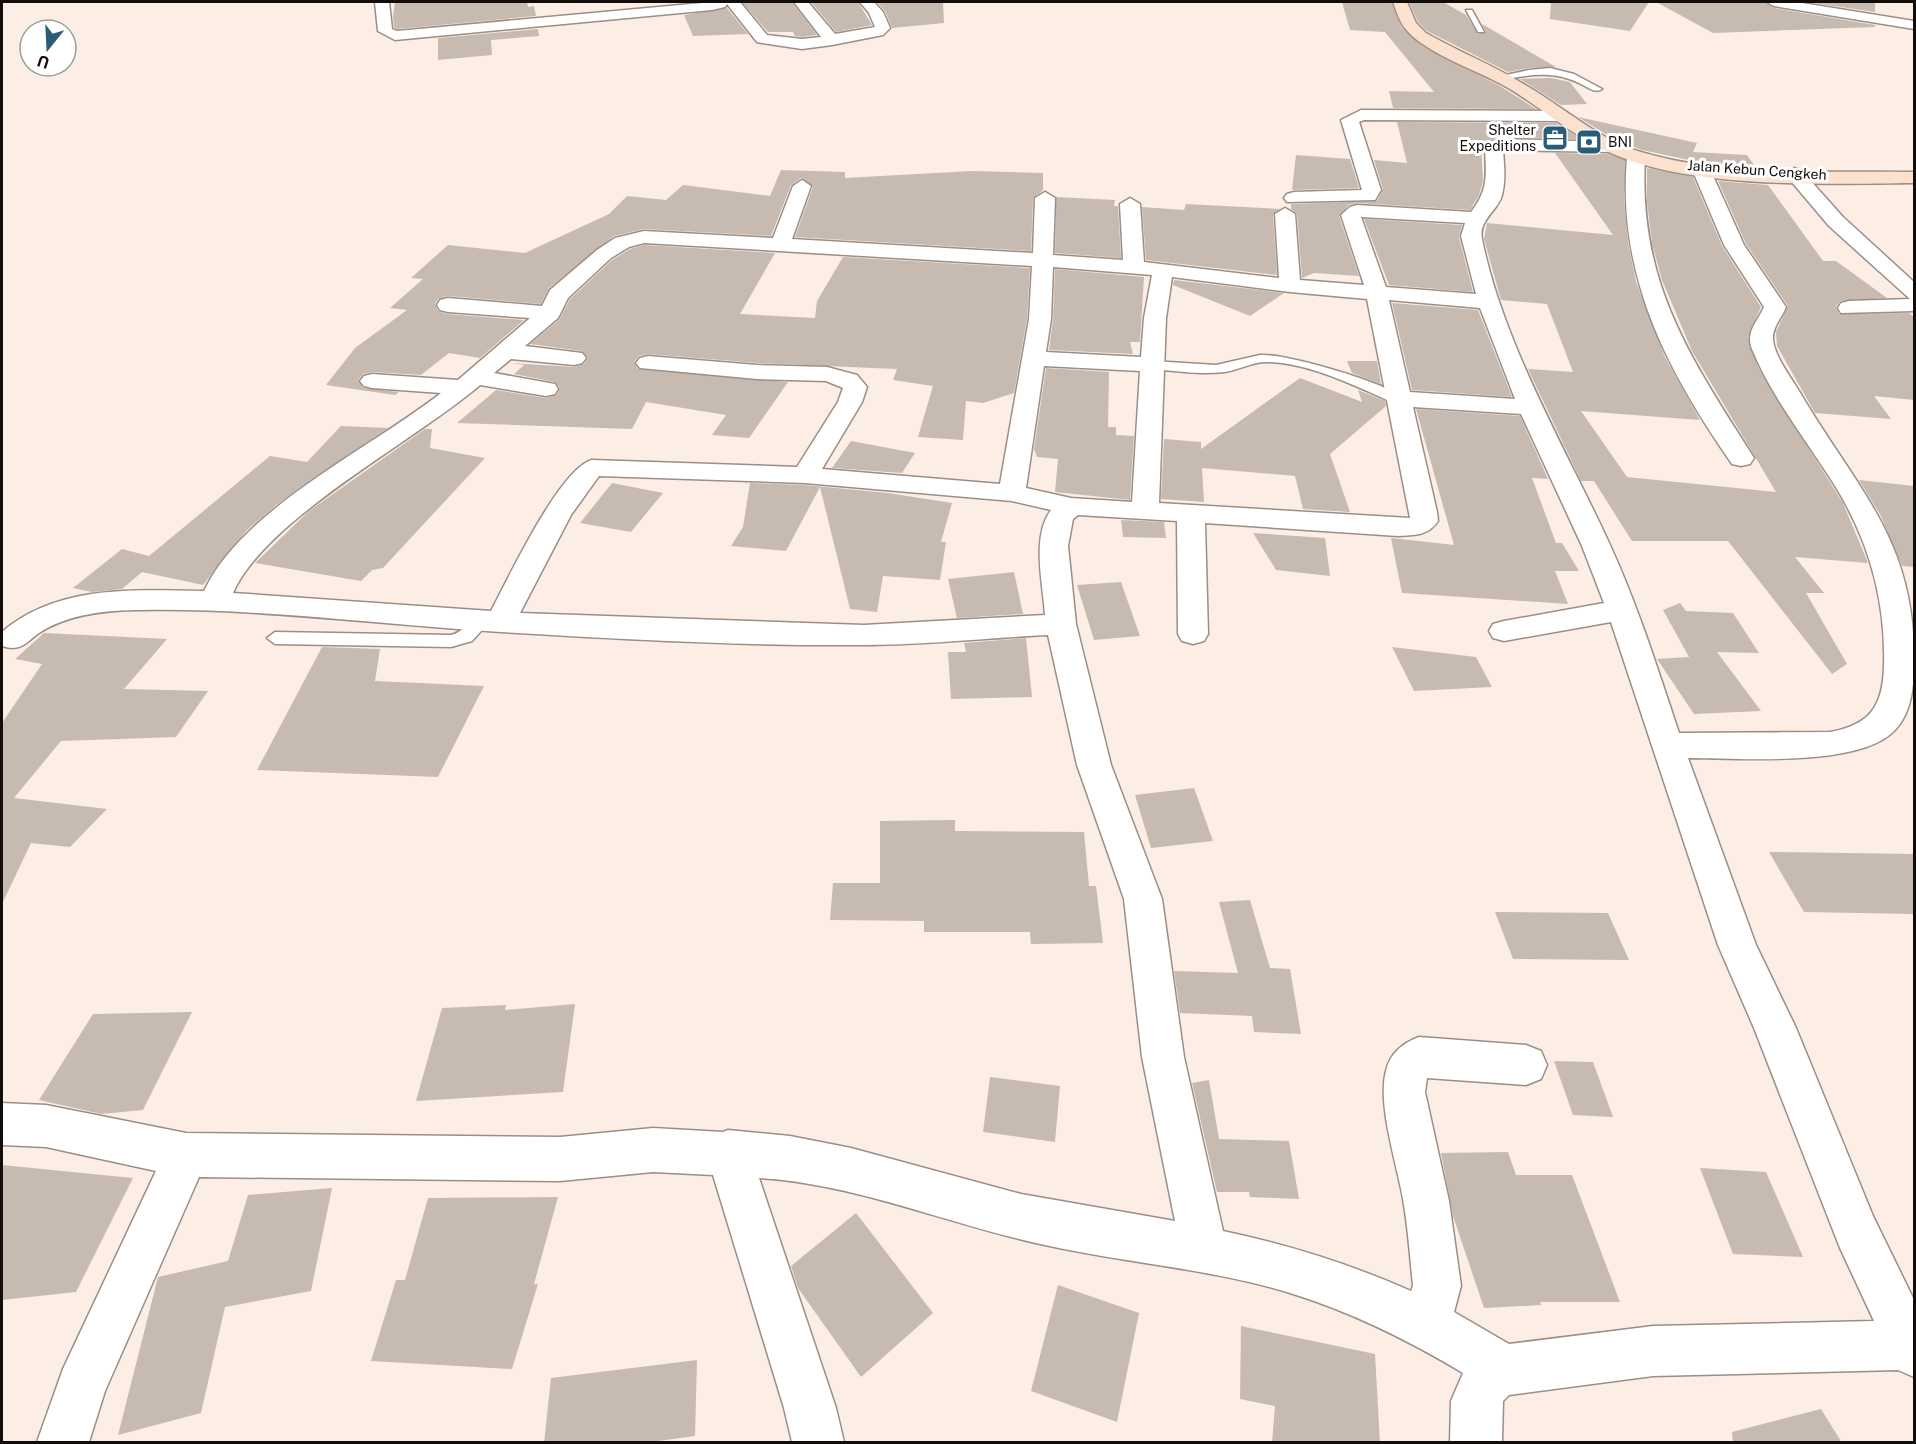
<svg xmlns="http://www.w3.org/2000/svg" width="1916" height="1444" font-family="'Public Sans',sans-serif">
	<rect width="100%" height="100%" fill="#fceee4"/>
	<path fill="#c7bab1" d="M395,2H527L528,7L534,6L536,16L397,29L394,27L393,16Z
		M742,2H792L817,35L802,37L795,36L793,32H768Z
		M811,2H858L872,25L836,32Z
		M877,2H943L944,23L892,28L885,11Z
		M1342,2H1391L1402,28L1422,46L1500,86L1536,109L1393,108L1389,91L1434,92L1385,32L1350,30Z
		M1409,2H1443L1466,15L1478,34L1486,32L1482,24L1556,67L1529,68L1508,72L1427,31L1418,22Z
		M1551,2H1649L1630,31L1550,19Z
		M1656,2H1765L1774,8L1875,25V27L1713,33Z
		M1807,2H1875V12Z
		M727,8L748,34L693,36L684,15Z
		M538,29L539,36L491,40L492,55L438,60V38Z
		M1551,78L1570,82L1587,104L1561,105L1520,79Z
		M1578,117L1697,143L1693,152L1747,155L1756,168L1708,164L1642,150L1612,138Z
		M1397,122L1556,123L1580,139L1502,137L1481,143L1483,181L1479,195L1470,210L1357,203L1349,205L1339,216L1359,276L1314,273L1302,278L1297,214L1291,209V204L1377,201L1383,189L1374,160L1407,163Z
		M1555,153L1608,154L1625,160L1624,200L1628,242L1636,282L1665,357L1700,420L1581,411L1627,477L1776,492L1692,351L1662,280L1652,243L1647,202V168L1693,177L1722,246L1761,307L1748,337L1758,367L1843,503L1868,563L1795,557L1824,593H1806L1847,664L1832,674L1728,541H1632L1594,481H1581L1528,369L1573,372L1547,304L1501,300L1484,239L1487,223L1613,235Z
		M1296,155L1350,159L1359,188L1292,190Z
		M781,170L845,172V178L972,171L1043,173V190L1033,198L1031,251L795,237L813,187L801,178L791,185L771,236L644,229L614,236L549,288L541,304L448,296L438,299L435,304L438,311L447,314L524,320L480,358L449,353L421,375L372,372L363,374L358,380L363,388L399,392L395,395L326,385L355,348L407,310L390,308L423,279L411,278L448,245L525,253L609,214L627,196L666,200L683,185L770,196Z
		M1718,181L1768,185L1823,261H1836L1887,298L1840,301L1836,307L1839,314L1909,313L1914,317V400L1874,396L1891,419L1815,413L1777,346L1776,332L1788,306L1746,244Z
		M1056,197L1115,200L1114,206H1118L1121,258L1055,253Z
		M1186,204L1280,209L1273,214L1277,275L1146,260L1142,207L1184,210Z
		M1364,219L1462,225L1459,237L1473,292L1389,285Z
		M644,245L775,253L740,314L815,318L817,301L843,257L1030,268L1027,319L1014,393L983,403L966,401L963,440L918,437L933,386L893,380L897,369L757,363L648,354L639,356L634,362L638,369L788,382L749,438L712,435L726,415L646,402L632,429L457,423L496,390L546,398L557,395L560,388L555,382L514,374L524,365L510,363L574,367L584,364L588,358L582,351L530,344L559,320L570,299L612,260L630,249Z
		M1055,269L1144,277L1140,342H1130L1133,354L1049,350L1053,319Z
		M1174,280L1284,293L1250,316L1173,285Z
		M1392,303L1478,310L1512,397L1412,390Z
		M1347,361H1377L1381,384L1352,373Z
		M1046,368L1109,372L1108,427H1116V435L1134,436L1130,500L1055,492L1058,459L1037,457L1034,449Z
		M1300,378L1362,402L1358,390L1385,401L1386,406L1330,454L1350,512L1303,509L1295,476L1202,468L1204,502L1161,499L1164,439L1201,442V449Z
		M1416,409L1520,416L1548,479L1532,478L1556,543H1562L1579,571H1555L1568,604L1402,593L1391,538L1454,545Z
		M341,426L388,428L276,505L246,531L203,585L142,572L122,589L92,592L73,588L122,549L149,556L270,456L307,462Z
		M425,429H432L430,448L485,458L383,568L372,570L361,581L255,563L309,511Z
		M851,441L915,453L902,473L832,468Z
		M1859,480L1914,486V567L1902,566L1881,516Z
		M612,483L663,493L631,532L580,523Z
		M750,483L805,485L888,493L952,503L941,542H946L940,580L883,576L877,612L850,609L820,487L786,551L731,546L743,527Z
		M1121,520L1164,522L1166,538L1123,537Z
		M1253,533L1325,538L1330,576L1276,570Z
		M1014,572L1023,614L957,618L948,579Z
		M1121,582L1140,636L1094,640L1077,585Z
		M1680,603L1686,611L1733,613L1759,653L1717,652L1761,711L1694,714L1657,659L1689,657L1663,610Z
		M44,633L167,639L124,689L208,691L176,737L61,741L14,798L107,809L70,847L31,843L2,904V723L42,664L15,659Z
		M1026,638L1032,697L951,699L948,652H966L964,643Z
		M322,647L380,649L375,681L484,686L438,777L257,770Z
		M1392,647L1476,657L1492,687L1414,691Z
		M1194,788L1213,841L1151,848L1135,795Z
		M955,820V831L1084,832L1089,886H1096L1103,943L1031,944L1030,932H924V921L830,920L833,883H880V821Z
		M1769,852L1914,854V914L1804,912Z
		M1250,900L1270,968L1290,969L1301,1034L1254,1032L1252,1016L1180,1013L1174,971L1238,973L1219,902Z
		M1495,912L1608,913L1629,960L1513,959Z
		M575,1004L563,1092L416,1101L442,1008L506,1005L505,1010Z
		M192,1012L143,1110L101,1114L39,1100L93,1014Z
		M1554,1061L1593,1062L1613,1117L1573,1115Z
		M990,1077L1060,1086L1055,1142L983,1132Z
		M1209,1080L1219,1139L1289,1141L1299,1199L1250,1197L1249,1192H1217L1192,1083Z
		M1508,1152L1516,1175H1572L1620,1302H1540L1541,1305L1484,1308L1453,1216L1441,1153Z
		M2,1165L133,1178L76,1292L2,1300Z
		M1700,1168L1766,1172L1803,1257L1733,1254Z
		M332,1188L311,1291L225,1307L201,1413L118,1435L158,1277L228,1261L248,1195Z
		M558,1197L534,1284H538L512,1369L371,1361L396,1280H405L428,1198Z
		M856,1213L933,1313L861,1377L798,1288L791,1266Z
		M1058,1285L1139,1313L1117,1422L1031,1391Z
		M1241,1326L1375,1354L1380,1443H1272L1275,1406L1240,1399Z
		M697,1360L695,1436L644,1443H544L551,1378Z
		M1821,1409L1842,1443H1733L1732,1432Z"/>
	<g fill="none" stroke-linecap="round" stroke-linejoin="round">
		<g stroke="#9b8e85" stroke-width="3">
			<path id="lane" d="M1466,10H1472L1484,32H1478Z
				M1550,68L1574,74L1602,89C1595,94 1588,87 1581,84C1553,70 1529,75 1500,80L1496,77L1529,70Z
				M1260,355C1284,353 1388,383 1404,399L1397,403L1392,402C1354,386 1308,362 1266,362C1252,362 1239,370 1225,372C1201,375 1176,371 1152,369L1146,365L1152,361L1216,365Z
				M483,614L491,620L472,641L451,647L275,644L267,638L275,632L451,635C465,632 470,618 483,614Z"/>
		</g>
		<g stroke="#9b8e85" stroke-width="3">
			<path id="street" d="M375,2H389L392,29L397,31L713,2H740L767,35L802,39L821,37L794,2H808L835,34L875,27L869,13L860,2H874L883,12L890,28L883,35L832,45L802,49L762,43L757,42L727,4L725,7L712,10L395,40L378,31Z
				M1767,2H1796L1914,21V29L1774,6Z
				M1361,110L1561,111L1569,116L1561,121L1364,120L1359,122L1381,190L1375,200L1287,202L1284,198L1287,194L1294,192L1362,190L1341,120Z
				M1502,139L1612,142L1621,147L1612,152L1503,150C1504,165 1506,180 1502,195C1498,211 1478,220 1482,239C1503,344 1566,449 1610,545C1638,606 1658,670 1679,733L1830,732C1870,725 1883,706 1884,666C1886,600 1868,537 1832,481C1806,440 1770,394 1752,349C1745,332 1758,321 1764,307L1724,245L1692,169L1695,165L1701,164L1710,169L1744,245L1786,307C1782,318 1772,327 1773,340C1775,358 1793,380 1802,396C1857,489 1914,539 1914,658C1914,682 1913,711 1895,730C1860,768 1739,758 1688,758L1756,945L1796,1028L1873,1216L1914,1300V1377L1898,1370L1653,1376L1509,1395L1503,1401L1502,1442H1450L1451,1401L1463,1373C1408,1340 1352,1312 1290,1293C1202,1266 1108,1262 1019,1239C933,1218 848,1183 759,1178L836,1408L844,1442H792L784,1408L713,1175L653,1172L560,1181L199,1177L105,1391L89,1442H37L63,1369L156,1171L46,1147L2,1145V1103L46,1105L186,1133L560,1137L653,1128L723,1132L728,1130L790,1136L851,1148L1021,1194L1175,1221L1142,1057L1124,899L1077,765L1048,635C987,638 924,645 863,645C742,646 621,639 501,632C381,625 261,608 141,610C106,610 68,614 39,633C25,643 21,652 2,646V632C58,584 135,590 204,591C243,508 370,449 441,393L372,388L364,386L360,381L364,376L372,374L458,380L530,318L448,312L440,310L437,305L440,300L448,298L542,306L550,290L597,250L615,238L644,231L773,238L793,186L802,180L811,186L792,239L1033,253L1035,198L1045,192L1055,198L1053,255L1123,260L1120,204L1130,198L1140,204L1144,262L1279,278L1275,214L1285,208L1295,214L1300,280L1364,285L1341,215L1350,207L1357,205L1471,212C1489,189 1486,175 1485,147L1488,143ZM1361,217L1465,223L1461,236L1476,294L1386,287ZM644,243L1032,266L1029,319L1000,484L822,469L862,402L867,387L857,375L827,367L757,365L648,356L640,358L636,363L640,368L757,379L826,381L843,388L838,402L797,467L592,460C560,468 508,579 491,611L233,593C265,519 415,441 480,385L546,396L555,394L558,389L555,384L494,373L511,359L574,365L582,363L586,358L582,353L525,346L558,318L568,298L611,258L629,247ZM1053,267L1152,275L1144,318L1141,357L1046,352L1051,319ZM1172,277L1290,292L1367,299L1410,518L1159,503L1166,318ZM1389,300L1480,308L1515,399L1410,392ZM1044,366L1140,371L1132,502L1071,498L1026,488ZM1413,407L1521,414L1582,546L1604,603L1504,621L1493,624L1489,631L1493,638L1504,641L1611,622L1718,945L1754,1028L1840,1248L1874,1321L1653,1326L1509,1344L1454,1312L1461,1286L1449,1201L1425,1092L1427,1078L1526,1085L1541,1079L1547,1065L1541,1051L1526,1045L1419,1037C1403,1043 1390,1053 1386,1071C1377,1104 1397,1164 1403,1199C1408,1227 1410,1257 1413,1286L1411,1291C1350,1264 1289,1245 1223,1231L1184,1057L1162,899L1111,765L1076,624L1068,546L1073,519L1078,515L1177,521L1178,634L1182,641L1193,644L1204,641L1208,634L1205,523L1398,536C1415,535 1428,536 1438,521L1437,512ZM599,476L805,483L1012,501L1051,510C1031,537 1043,583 1045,615L864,625L520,613L571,515Z
				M1636,152L1645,157C1638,283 1690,357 1754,458L1750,464L1741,466L1732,464C1666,369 1617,275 1627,157Z
				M1794,168L1801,170L1843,217L1914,282V311L1841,313L1838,308L1841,303L1849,301L1910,299L1829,226L1785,174Z"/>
		</g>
		<g stroke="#9b8e85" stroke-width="3">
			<path id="secondary" d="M1393,2H1407L1416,23L1426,33C1459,52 1495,66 1527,86C1565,108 1599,140 1641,152C1728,178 1824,170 1914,172V183C1825,184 1695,189 1613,154C1572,137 1540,105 1501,84C1474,69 1422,52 1404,27C1399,20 1396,10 1393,2Z"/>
		</g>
		<use href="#lane" fill="#fff" fill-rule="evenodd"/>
		<use href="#street" fill="#fff" fill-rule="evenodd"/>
		<use href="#secondary" fill="#fce2ce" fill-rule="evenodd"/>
	</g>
	<defs>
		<g id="office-square" transform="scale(1.35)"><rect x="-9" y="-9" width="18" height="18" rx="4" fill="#2a5c79" stroke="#fff"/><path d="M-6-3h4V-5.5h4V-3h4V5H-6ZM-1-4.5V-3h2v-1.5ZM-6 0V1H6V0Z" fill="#fff"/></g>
		<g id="bank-square" transform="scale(1.35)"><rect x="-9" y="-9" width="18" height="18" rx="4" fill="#2a5c79" stroke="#fff"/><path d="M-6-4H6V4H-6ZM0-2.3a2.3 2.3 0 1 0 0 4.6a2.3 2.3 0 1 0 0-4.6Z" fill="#fff"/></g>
	</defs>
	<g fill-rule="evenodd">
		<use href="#office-square" x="1555" y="138"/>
		<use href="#bank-square" x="1589" y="142"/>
	</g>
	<g text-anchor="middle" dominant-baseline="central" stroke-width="6" stroke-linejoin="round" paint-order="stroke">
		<g font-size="14" fill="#120d0a" stroke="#fff" text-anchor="end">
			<text x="1536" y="130">Shelter<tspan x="1536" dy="16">Expeditions</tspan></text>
			<text x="1608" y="142" text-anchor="start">BNI</text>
		</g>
		<g font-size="14" fill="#120d0a" stroke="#fff">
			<text transform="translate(1757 170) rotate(4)">Jalan Kebun Cengkeh</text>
		</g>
	</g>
	<rect width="1916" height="1444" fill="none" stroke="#120d0a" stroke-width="6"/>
	<g transform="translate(48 48) rotate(198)"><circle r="28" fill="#ffffff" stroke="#a09e9d" stroke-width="1.5"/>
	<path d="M0-4.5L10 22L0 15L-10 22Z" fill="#2a5c79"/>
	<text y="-9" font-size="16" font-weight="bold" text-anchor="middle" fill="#120d0a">U</text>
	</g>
</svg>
